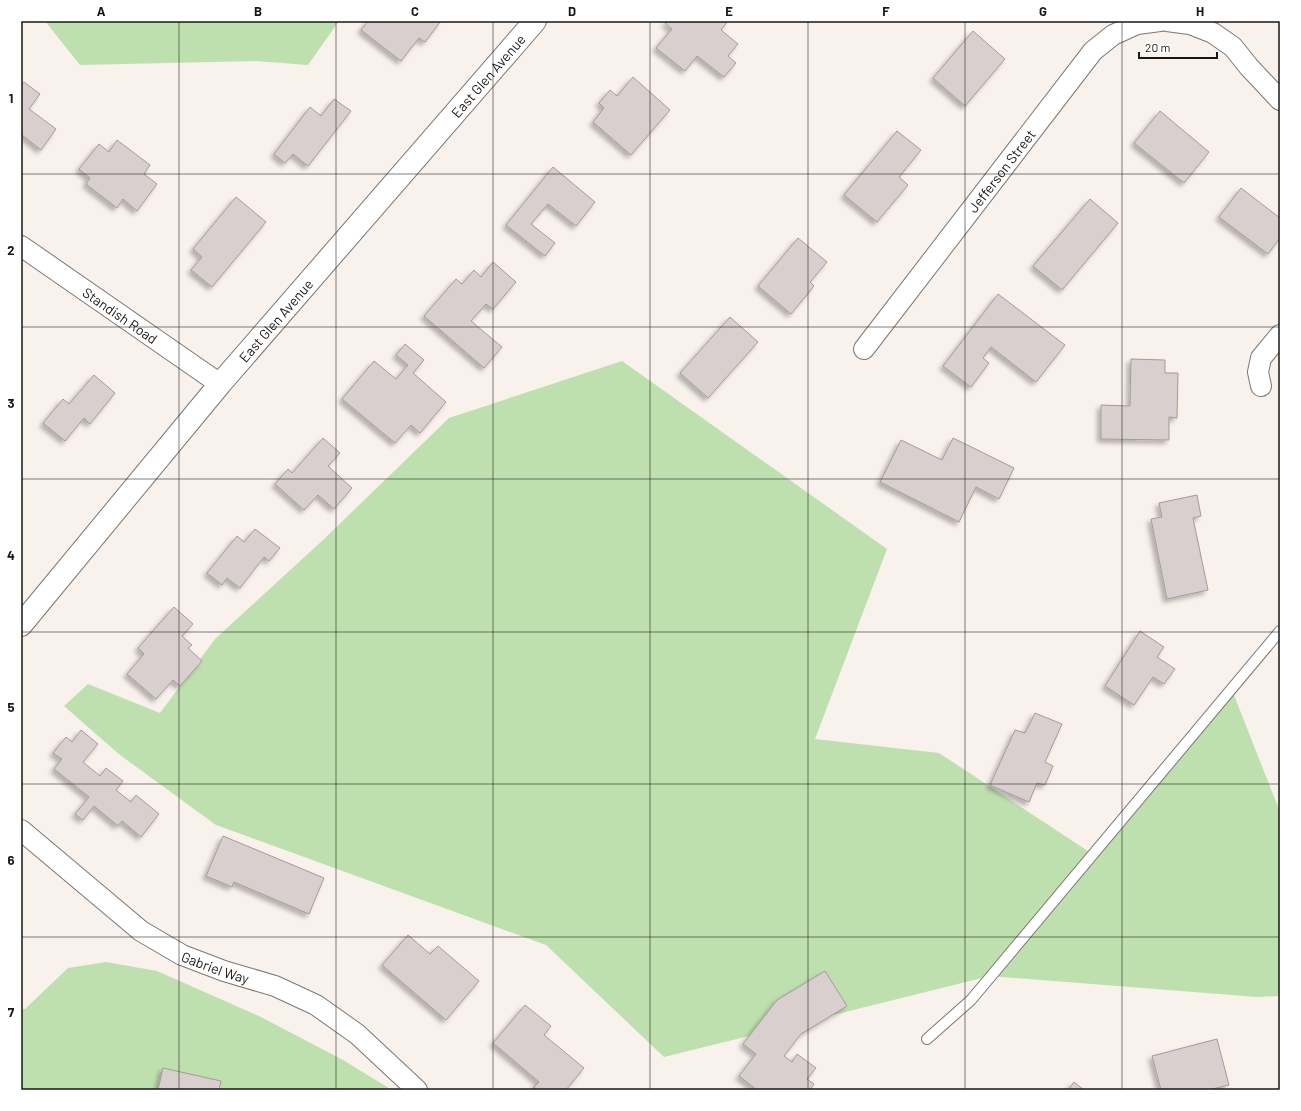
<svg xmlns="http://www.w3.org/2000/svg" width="1301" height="1111" font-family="Barlow,sans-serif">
	<defs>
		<filter id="shadow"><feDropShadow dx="-3.5" dy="3.5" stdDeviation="2" flood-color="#0004"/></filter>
	</defs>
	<rect width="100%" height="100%" fill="#f8f1ec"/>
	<path fill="#bee0af" d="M45,21H339L308,65L256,61L80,65Z
		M622,361L887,549L815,739L939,753L1097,857L1232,690L1280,812V996L1257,997L990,976L664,1057L546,945L216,825L120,755L64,706L88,684L160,713L215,639L323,540L449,418Z
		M106,962L157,971L259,1016L343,1060L392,1090H21V1009H25L68,968Z"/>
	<path fill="#d8cfce" stroke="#a39b9a" filter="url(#shadow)" d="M368,21H441L425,42L419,38L401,61L361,30Z
		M667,21H728L721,30L738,44L728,56L736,63L724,77L697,56L685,71L656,48L672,29L665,23Z
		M973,31L1005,59L965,106L933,78Z
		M633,77L670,110L631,155L593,122L604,108L599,103L610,90L617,96Z
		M24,82L40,94L29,109L56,129L41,150L22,135L21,136V85Z
		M334,99L351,111L308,166L293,154L285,163L274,154L310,107L321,116Z
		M1160,111L1209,152L1184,183L1134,143Z
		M897,131L921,150L899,177L908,185L877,222L844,195Z
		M117,140L150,165L144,174L157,184L137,211L123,199L117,208L86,184L90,178L79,169L99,144L109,152Z
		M553,167L595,202L576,226L548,204L531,224L555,243L545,256L506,225Z
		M1241,188L1280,218V238L1268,254L1219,217Z
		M236,197L266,222L212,287L191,270L202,257L193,249Z
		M1090,199L1118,223L1062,290L1033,266Z
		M798,238L827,262L810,282L814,286L791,314L758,286Z
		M493,262L516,282L493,309L486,304L471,321L502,347L484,368L424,316L456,279L462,284L474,270L481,277Z
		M998,294L1065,345L1036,382L991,347L983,358L989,363L971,387L943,366Z
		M730,317L758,342L708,398L680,373Z
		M405,344L424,360L413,373L446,402L420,433L411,425L395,443L342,399L374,361L396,379L408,365L396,355Z
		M1131,359L1165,360V373H1178L1177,418L1169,417V440L1101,439V405L1130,406Z
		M94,375L115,393L90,424L84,418L65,441L43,423L63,399L69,404Z
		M323,438L340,453L328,466L352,488L334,509L318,495L304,510L275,484L288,469L292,473Z
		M953,438L1014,468L999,499L976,487L959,522L880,482L901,440L942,460Z
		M1197,495L1201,516L1193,518L1208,590L1167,599L1151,519L1162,517L1159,503Z
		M255,529L280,548L269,561L264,557L240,588L227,578L222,585L207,573L237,536L244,542Z
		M174,607L193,624L182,636L192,645L188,648L202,661L180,686L173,680L156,699L127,674L144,654L138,648Z
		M1140,631L1164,647L1157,657L1175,669L1164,684L1153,677L1134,705L1105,686Z
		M1035,713L1062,724L1045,762L1053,766L1045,785L1037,783L1029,802L990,785L1015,730L1025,733Z
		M81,730L98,744L83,762L100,776L106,768L123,781L116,790L131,802L136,795L159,814L141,837L122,821L118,826L94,806L83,820L75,814L89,797L54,769L62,759L53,753L66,737L72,742Z
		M223,836L324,878L309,914L234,882L232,887L206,876Z
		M408,935L430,954L438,946L479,981L446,1020L382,965Z
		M825,971L847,1006L801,1034L784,1056L792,1062L797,1054L816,1068L807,1079L814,1084L810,1090H757L739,1076L756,1054L743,1044L777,1000Z
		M525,1005L551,1026L544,1035L584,1068L566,1090H537L534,1087L539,1082L493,1043Z
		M1217,1039L1229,1085L1208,1090H1161L1152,1056Z
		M163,1068L221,1081L219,1090H158Z
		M1074,1082L1084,1090H1068Z"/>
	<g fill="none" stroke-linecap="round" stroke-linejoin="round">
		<g stroke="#7d7773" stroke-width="12">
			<path id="service" d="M927,1039L971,1000L1280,631"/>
		</g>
		<g stroke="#7d7773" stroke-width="22">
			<g id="minor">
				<path d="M1167,21L1190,24L1213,33L1233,47L1249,67L1280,100"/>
				<path id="s1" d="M21,246L220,384"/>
				<path id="s2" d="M864,349L1093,51L1113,35L1137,24L1160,21"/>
				<path d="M1261,386L1258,372L1261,358L1280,335"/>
				<path id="s3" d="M21,830L141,931L182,955L224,971L275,986L316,1005L357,1034L417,1090"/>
			</g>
		</g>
		<g stroke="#7d7773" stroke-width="24">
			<g id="tertiary">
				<path id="s4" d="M21,625L220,384L535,21"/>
			</g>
		</g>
		<use href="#service" stroke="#fff" stroke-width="10"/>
		<use href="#minor" stroke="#fff" stroke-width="20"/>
		<use href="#tertiary" stroke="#fff" stroke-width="22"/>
	</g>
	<path fill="none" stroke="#191715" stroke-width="1" stroke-opacity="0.55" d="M179,21V1090M336,21V1090M493,21V1090M650,21V1090M808,21V1090M965,21V1090M1122,21V1090M21,174H1280M21,327H1280M21,479H1280M21,632H1280M21,784H1280M21,937H1280"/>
	<g text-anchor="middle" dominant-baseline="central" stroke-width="3" stroke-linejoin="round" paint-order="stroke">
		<g font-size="14" fill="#191715" stroke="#fff">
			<text stroke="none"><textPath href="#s4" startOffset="721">East Glen Avenue</textPath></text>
			<text stroke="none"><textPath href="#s2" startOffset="225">Jefferson Street</textPath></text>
			<text stroke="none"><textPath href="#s1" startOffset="121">Standish Road</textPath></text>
			<text stroke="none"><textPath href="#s4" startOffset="397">East Glen Avenue</textPath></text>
			<text stroke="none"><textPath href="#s3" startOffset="240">Gabriel Way</textPath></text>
		</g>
	</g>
	<rect width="1301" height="1111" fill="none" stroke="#ffffff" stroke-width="44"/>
	<path d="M1139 52v6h78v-6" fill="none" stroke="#191715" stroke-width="2"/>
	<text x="1145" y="52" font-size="12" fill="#191715" stroke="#ffffff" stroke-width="3" paint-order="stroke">20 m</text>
	<rect x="22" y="22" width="1257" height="1067" fill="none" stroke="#191715" stroke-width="1.5"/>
	<g font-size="13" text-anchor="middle" font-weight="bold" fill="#191715">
		<text x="101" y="16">A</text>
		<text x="258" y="16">B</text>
		<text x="415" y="16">C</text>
		<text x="572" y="16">D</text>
		<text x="729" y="16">E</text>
		<text x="886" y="16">F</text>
		<text x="1043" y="16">G</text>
		<text x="1200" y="16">H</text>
		<text x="11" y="103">1</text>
		<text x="11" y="255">2</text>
		<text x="11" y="408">3</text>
		<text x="11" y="560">4</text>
		<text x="11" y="712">5</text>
		<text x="11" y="865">6</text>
		<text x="11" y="1017">7</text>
	</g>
</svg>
